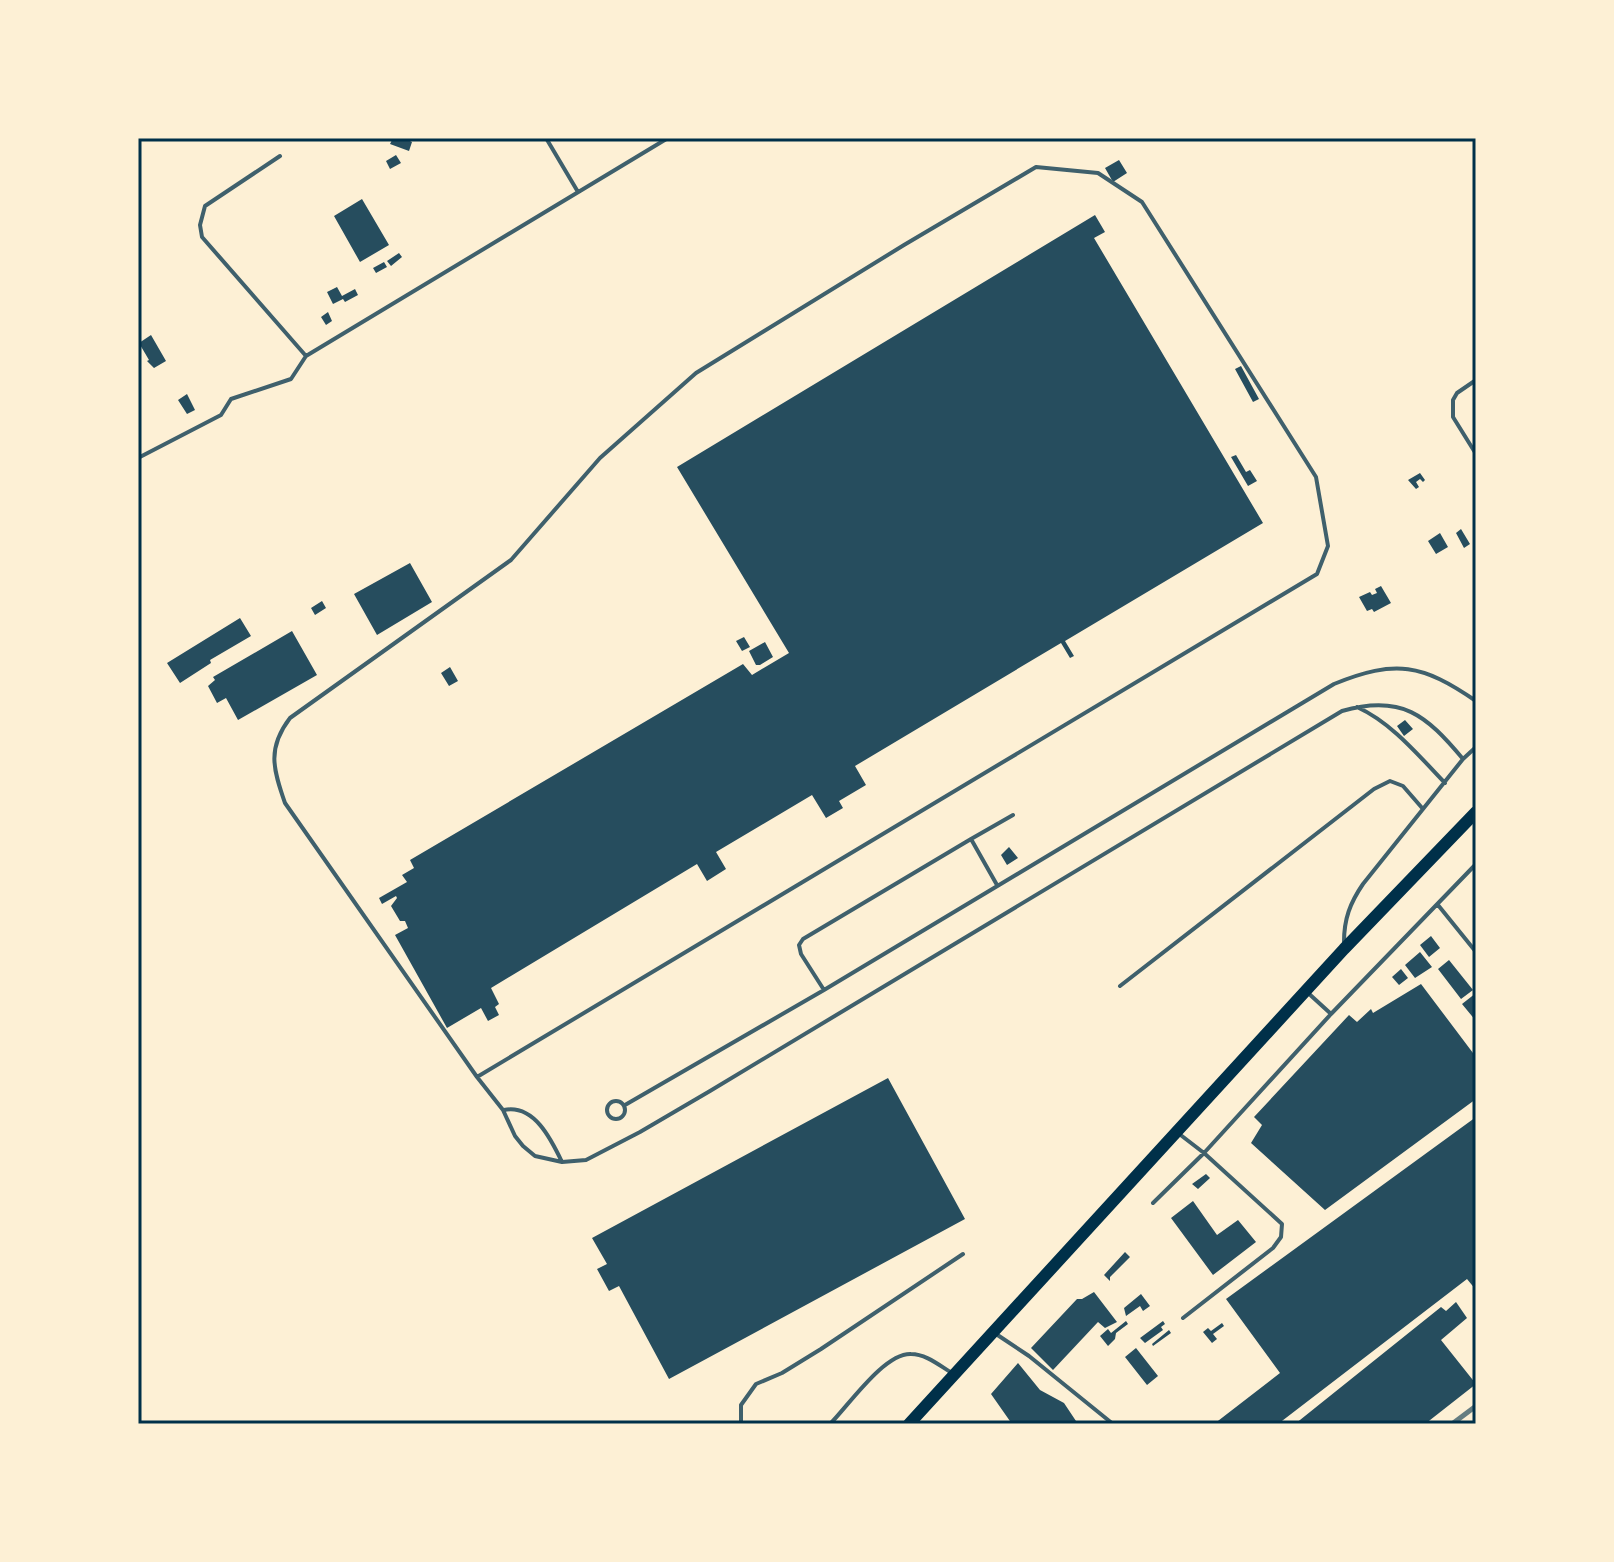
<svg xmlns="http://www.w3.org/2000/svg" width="1614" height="1562" font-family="'Asap Condensed',sans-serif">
	<rect width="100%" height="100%" fill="#fdf0d5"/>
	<path fill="#264d5e" d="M393,138H404L412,142L409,151L390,144Z
		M396,155L401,163L390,169L386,161Z
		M1119,160L1127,173L1113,182L1105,168Z
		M362,199L389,245L360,262L334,216Z
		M1095,215L1105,232L1094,238L1263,523L1065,641L1074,656L1070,658L1061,643L855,766L866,785L839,801L843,808L826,818L812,795L716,852L726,869L707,881L697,864L491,988L499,1004L495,1007L499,1015L488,1021L481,1008L447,1028L395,935L408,928L405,921H400L391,906L397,898L396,896L382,904L379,898L407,882L402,875L414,868L410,860L743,664L752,675L789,653L677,467Z
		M399,253L402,257L391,266L387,261Z
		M384,262L387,267L376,273L373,268Z
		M337,287L342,296L355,289L358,295L345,302L343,299L333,304L327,292Z
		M328,312L332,321L326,325L321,317Z
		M151,335L166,361L154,368L147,361L149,360L139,343Z
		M1241,366L1259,399L1253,402L1235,369Z
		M187,394L195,410L187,414L178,400Z
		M1236,455L1246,472L1250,470L1257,481L1248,486L1231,457Z
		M1420,473L1425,480L1423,482L1420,479L1416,482L1419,487L1416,489L1408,480Z
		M1461,529L1470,544L1464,548L1456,533Z
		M1440,533L1448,547L1436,554L1428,541Z
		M410,563L432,602L377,635L354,594Z
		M1381,586L1391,603L1374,612L1372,609L1367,611L1359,597L1370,592L1372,595L1377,593L1375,589Z
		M322,601L326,608L315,615L311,608Z
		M240,618L251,636L210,660L211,663L180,683L167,663Z
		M292,631L317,675L238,720L226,698L217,703L208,686L215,680L213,677Z
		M744,637L750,647L742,651L736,641Z
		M765,642L773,657L760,665H756L749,651Z
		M450,667L458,681L449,686L441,673Z
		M1405,720L1413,729L1404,736L1397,726Z
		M1009,847L1018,858L1007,865L1001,855Z
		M1431,936L1440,948L1429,957L1420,945Z
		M1420,952L1432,967L1415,978L1405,965Z
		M1449,960L1473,990L1461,999L1438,969Z
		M1401,969L1408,978L1399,985L1392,977Z
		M1421,984L1476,1057V1099L1325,1210L1251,1143L1262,1125L1254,1117L1349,1015L1357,1022L1371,1009L1373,1013Z
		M1476,993V1021L1462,1004Z
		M888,1078L965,1219L669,1379L619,1286L609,1291L597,1269L607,1264L592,1238Z
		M1476,1117V1290L1467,1279L1278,1424H1214L1280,1373L1226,1299Z
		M1206,1174L1210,1178L1198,1189L1192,1184Z
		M1193,1201L1217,1235L1238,1220L1256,1242L1213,1275L1171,1218Z
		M1125,1252L1130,1257L1110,1277V1281L1104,1275Z
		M1094,1292L1117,1322L1105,1328L1098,1322L1053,1370L1031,1348L1077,1299H1082Z
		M1141,1294L1150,1306L1143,1311L1140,1306L1126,1316L1124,1308Z
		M1456,1302L1467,1318L1441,1340L1476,1384L1425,1424H1295L1441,1307L1446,1311Z
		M1126,1321L1128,1324L1116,1333L1115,1339L1108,1346L1100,1336L1108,1329L1111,1333Z
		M1163,1321L1165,1324L1161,1327L1163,1330L1145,1343L1140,1338Z
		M1222,1323L1224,1326L1213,1334L1217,1339L1212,1343L1203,1332L1208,1328L1211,1331Z
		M1169,1330L1171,1333L1153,1346L1152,1344Z
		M1136,1348L1158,1376L1147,1385L1125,1357Z
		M1018,1363L1040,1390L1064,1403L1078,1424H1012L991,1394Z"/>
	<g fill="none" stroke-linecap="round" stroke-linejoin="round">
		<path stroke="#3f606c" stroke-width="4" d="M546,138L578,192
			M280,156L205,206L200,225L202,237L306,356
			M1476,380L1457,393L1453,400V417L1476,454
			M138,458L221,415L231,399L291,379L306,356L668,138
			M1357,707C1392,723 1418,755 1445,783
			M971,839L1013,815
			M1438,905L1476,952
			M1344,942C1344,919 1350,903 1363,884L1463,759L1476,747
			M1120,986L1374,789L1390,781L1403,786L1423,809
			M824,990L801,954L799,945L803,939L971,839L997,885
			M1307,992L1330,1013
			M477,1077L1317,574L1328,546L1316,477L1142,202L1098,173L1036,167L904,245L696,373L600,458L511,560L290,718C267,748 273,769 285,803L477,1077L503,1110L515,1136L523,1146L535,1156L562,1162L586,1160L640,1132L710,1091L1342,711C1402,694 1426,715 1463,759
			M607 1110a9 9 0 1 1 18 0a9 9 0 1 1-18 0Z
			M625,1105L824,990L1334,684C1396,659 1422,664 1476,701
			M504,1110C534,1104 551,1139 562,1162
			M1178,1133L1204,1153L1331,1014L1476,864
			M1153,1203L1204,1153L1282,1224L1281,1237L1273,1248L1183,1318
			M996,1334L1029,1356L1113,1424
			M741,1424V1405L756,1384L782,1373L821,1349L963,1254
			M830,1424C849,1405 884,1353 911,1354C926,1354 940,1366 952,1373"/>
		<path stroke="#003049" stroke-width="12" d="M909,1424L1344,949L1476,812"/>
		<path stroke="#657d81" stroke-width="5" d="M1452,1424L1476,1406"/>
	</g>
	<rect width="1614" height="1562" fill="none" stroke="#fdf0d5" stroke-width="280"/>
	<rect x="140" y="140" width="1334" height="1282" fill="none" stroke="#003049" stroke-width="3"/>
</svg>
